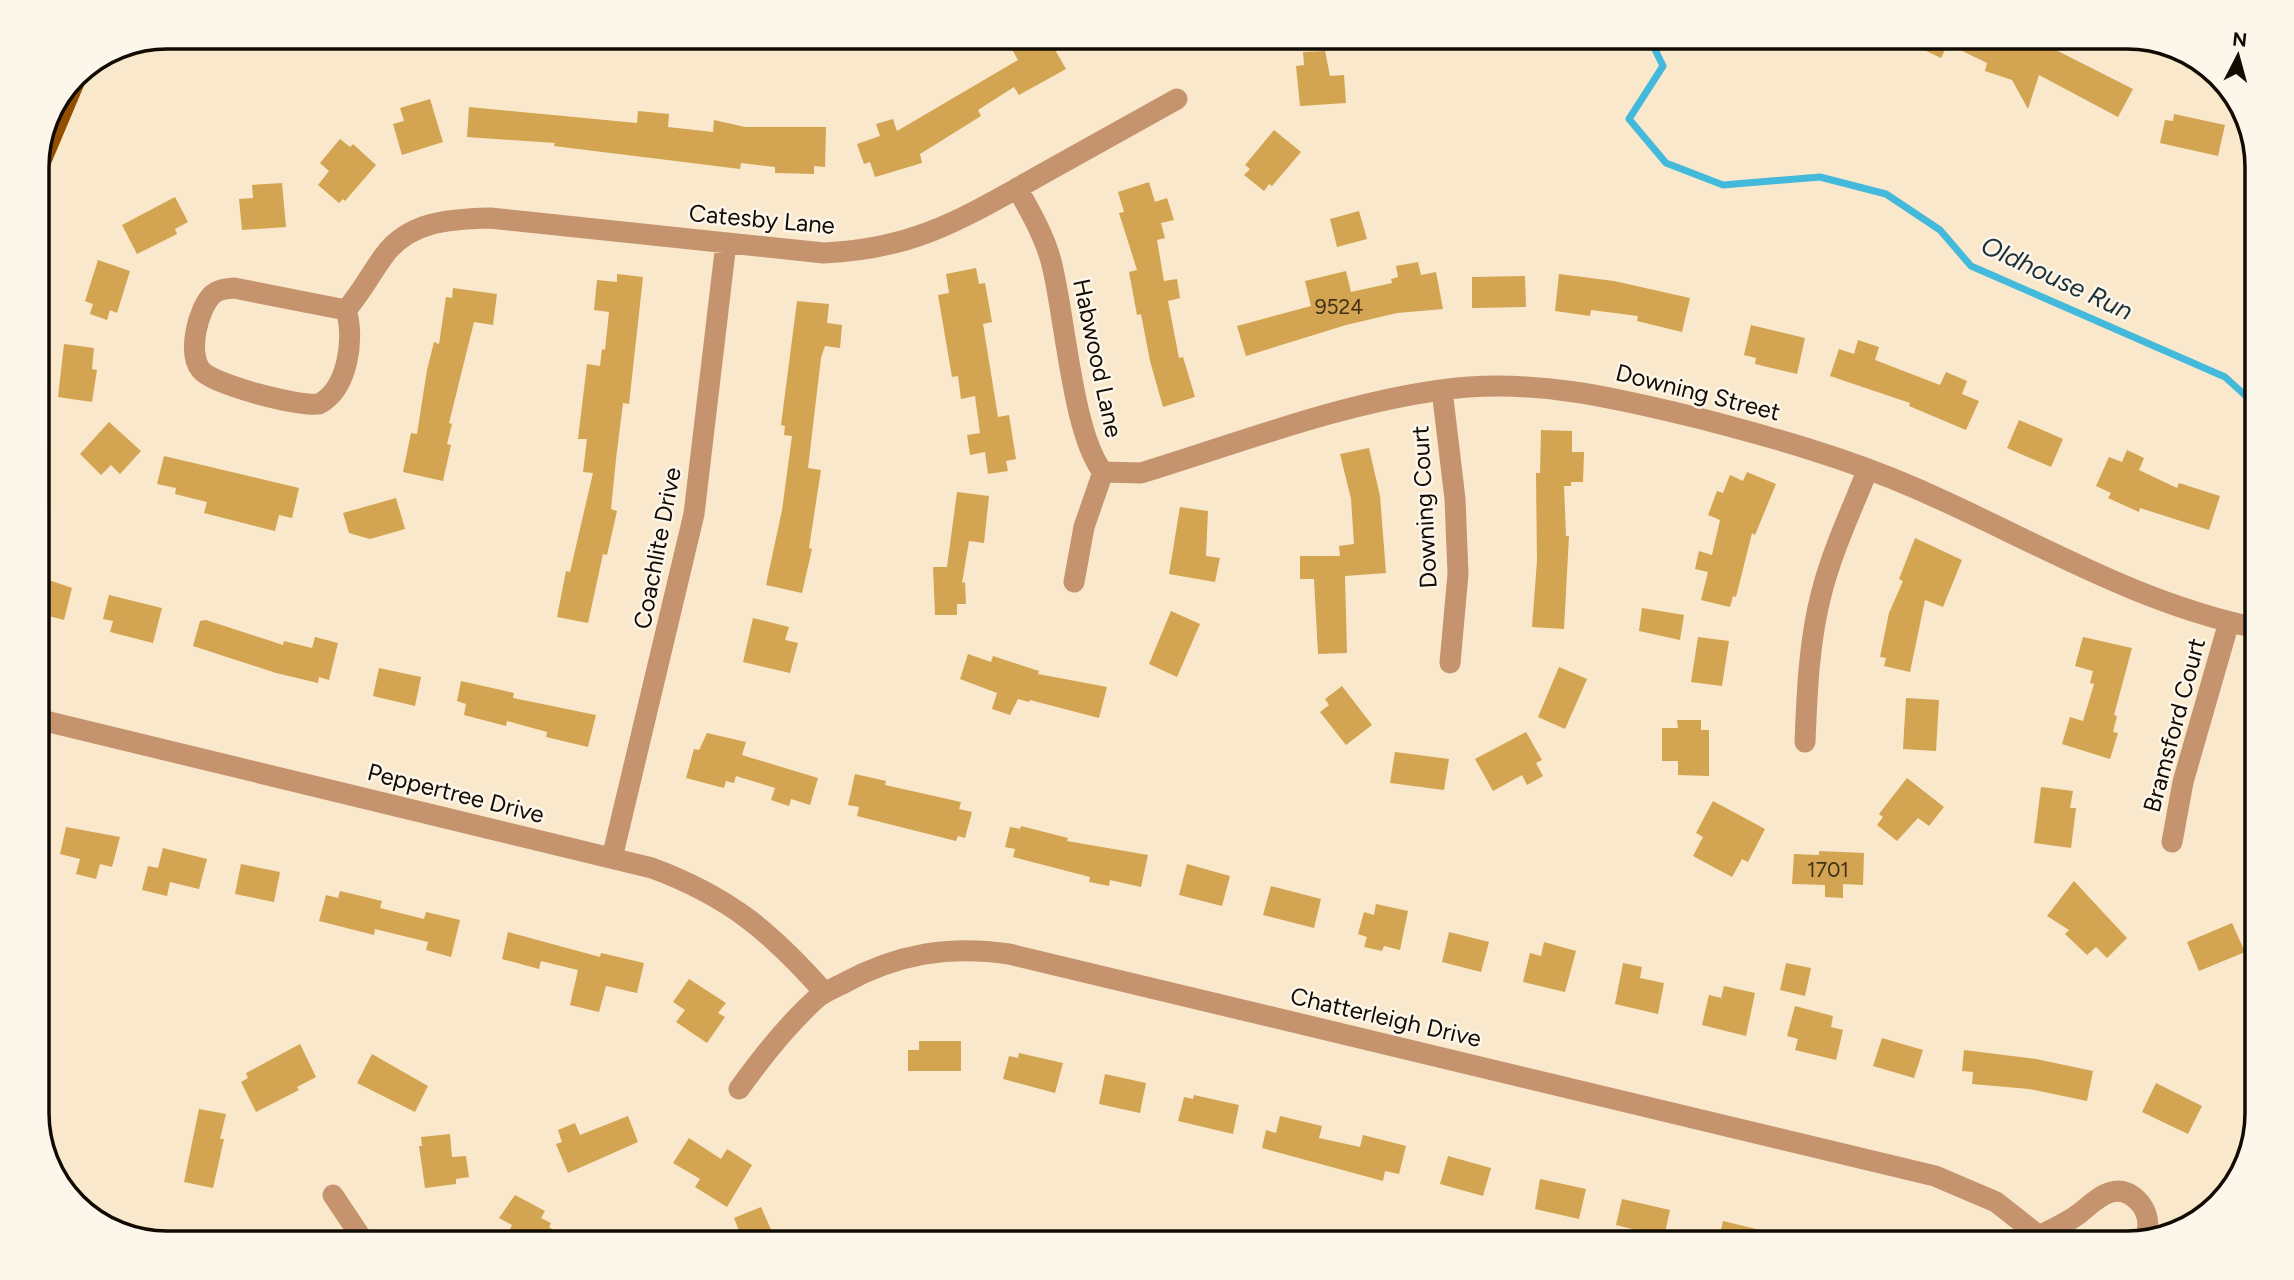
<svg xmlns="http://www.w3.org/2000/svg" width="2294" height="1280" font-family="Figtree,sans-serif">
	<rect width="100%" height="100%" fill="#f9e8cb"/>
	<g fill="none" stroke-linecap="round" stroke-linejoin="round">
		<path stroke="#43b9dc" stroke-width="7" d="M1649,37L1663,66L1629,119L1666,163L1723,185L1820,177L1886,194L1940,230L1971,266L2225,377L2257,406"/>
	</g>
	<path fill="#d3a452" d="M1005,37H1034L1040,47L1050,41L1066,69L1019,95L1014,87L978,110L981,116L920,154L922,163L875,177L870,162L864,164L857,144L880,136L876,124L893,119L897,131L1018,60Z
		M1897,37H2030L2133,89L2118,117L2039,75L2028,109L2012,80L1985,71L1987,63L1948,44L1941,58Z
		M1325,51L1330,76L1344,75L1346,103L1300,106L1296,66L1304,65L1303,52Z
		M430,99L443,142L402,155L393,124L404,121L400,108Z
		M469,107L637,123L638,111L669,114L668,127L713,132L714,120L745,127H826L825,167L814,166V174L775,173V167L741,163L740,169L554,146L555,143L467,137Z
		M2174,114L2225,125L2218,156L2160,143L2165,120L2173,121Z
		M1274,130L1301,152L1272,186L1269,184L1264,191L1244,175L1250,169L1245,165Z
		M340,139L350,147L353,144L376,165L345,201L343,199L339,203L318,185L329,171L320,163Z
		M1149,182L1155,202L1167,198L1174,220L1161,223L1165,238L1157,240L1164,281L1177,279L1180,298L1168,301L1179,358L1183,357L1195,397L1163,407L1150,361L1141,314L1137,315L1129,272L1137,270L1119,213L1124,212L1118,192Z
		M282,183L286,227L242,230L239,199L253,198L252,185Z
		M175,197L188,222L175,229L177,234L137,254L122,225Z
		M1359,211L1367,239L1337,247L1330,219Z
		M98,260L130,271L117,313L110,310L107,320L90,314L93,304L85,301Z
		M1418,262L1421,275L1436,272L1443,309L1397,313L1346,325L1246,356L1237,326L1311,306L1305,281L1346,271L1351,292L1392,283L1391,279L1398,277L1396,266Z
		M976,268L979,284L985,283L992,322L983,324L998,417L1009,415L1016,459L1006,461L1008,471L988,474L985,452L970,455L967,435L980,433L975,396L961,399L958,376L952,377L938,295L949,293L946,274Z
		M617,274L643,277L629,404L623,403L616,459L611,509L617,511L607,555L603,554L588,623L557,617L566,571L570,572L593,473L583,472L587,439H578L587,364L600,366L602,349L605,350L609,312L594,310L597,280L617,282Z
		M1559,274L1614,281L1690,298L1682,332L1637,321L1638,316L1591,310L1590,316L1555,311Z
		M1525,276L1526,307L1472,308V277Z
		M453,288L497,294L493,325L474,322L449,423L452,424L447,444L451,445L443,481L403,472L411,433L417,434L427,370L434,342L439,344L446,297L452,298Z
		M797,301L829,304L827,323L842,325L840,348L825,346L821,358L808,468L821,470L809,548L812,549L802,593L766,585L782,510L792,436L784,435L785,426L781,425Z
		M1751,325L1805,338L1797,374L1755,364L1756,358L1744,355Z
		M1858,340L1879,347L1875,360L1940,385L1946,372L1967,381L1962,394L1979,401L1966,430L1909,406L1910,403L1830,376L1839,349L1854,354Z
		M64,344L94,348L92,369L97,370L92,402L58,397Z
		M2019,420L2063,439L2051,467L2007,448Z
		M109,422L141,451L120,474L111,465L101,475L80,454Z
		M1541,430L1572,431V452H1584L1583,482H1571V486H1564L1566,536H1569L1564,629L1532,627L1537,561L1536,473H1540Z
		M1369,448L1380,496L1386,573L1345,576L1347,653L1318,654L1314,579H1300V556H1340L1339,546L1354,544L1351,499L1340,454Z
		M2127,450L2144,458L2139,470L2177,488L2179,483L2220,496L2209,530L2140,508L2139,512L2108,498L2111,493L2096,486L2109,457L2122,462Z
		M164,456L299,488L292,518L279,515L275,531L204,513L207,502L175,494L176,488L157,484Z
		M1747,472L1776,484L1755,535L1752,533L1736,597L1733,596L1730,607L1701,600L1708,572L1695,569L1699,551L1712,555L1720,520L1708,515L1717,491L1723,493L1730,475L1743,481Z
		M957,492L989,496L984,543L969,541L962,583L965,582L966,604H957V615H935L933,567H947Z
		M396,498L405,529L370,539L349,533L343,513Z
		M1180,507L1208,511L1206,556L1220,558L1215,582L1169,574Z
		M1915,538L1962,560L1943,607L1925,600L1910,672L1884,666L1886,658L1880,657L1889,613L1903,581L1899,579Z
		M43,578L72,588L64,620L37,613V579Z
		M109,595L162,608L153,643L110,632L113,621L103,619Z
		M1642,608L1684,615L1680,640L1639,631Z
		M1171,611L1200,624L1177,677L1149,664Z
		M753,618L789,627L785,640L798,643L790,673L743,662Z
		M206,620L283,645L284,641L312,648L315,637L338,643L329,680L319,677L318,683L276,673L193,646L200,621Z
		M1698,637L1729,641L1722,686L1691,682Z
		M2083,637L2132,648L2114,715L2117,716L2113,732L2118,733L2110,759L2062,744L2070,717L2083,721L2094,684L2090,683L2093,671L2075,666Z
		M968,654L991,662L993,656L1039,671L1038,674L1107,687L1099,718L1030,700L1029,702L1018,699L1010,715L992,709L997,693L960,679Z
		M1559,667L1587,679L1565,729L1538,717Z
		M379,668L421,677L415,706L373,696Z
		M461,681L514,693L513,698L596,715L588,747L546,737L547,732L507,721L506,726L464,715L466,704L457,701Z
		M1342,686L1372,725L1346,745L1320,712L1329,705L1325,699Z
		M1906,698L1939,700L1936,751L1903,749Z
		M1677,720H1701V730H1709V776L1678,775V761H1662V728H1678Z
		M1526,732L1542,760L1536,763L1543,776L1527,785L1522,775L1493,791L1475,759Z
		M707,733L746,742L742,755L818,778L810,805L791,799L789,806L771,800L775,788L736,776L734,783L726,781L724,788L686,778L694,749L699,750Z
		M1395,752L1449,759L1444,790L1390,783Z
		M855,774L886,781L885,785L961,802L959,809L972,812L965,838L958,836L956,841L857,816L859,807L848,805Z
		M1907,778L1944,807L1929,826L1918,818L1897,841L1877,825L1883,817L1879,814Z
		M2041,787L2073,791L2070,808H2076L2071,848L2034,843Z
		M1713,801L1765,829L1748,862L1742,859L1732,877L1693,856L1703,837L1696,833Z
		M1021,826L1068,838L1067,841L1148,855L1141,887L1110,880L1109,886L1089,882L1090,877L1013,857L1015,849L1005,847L1010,827L1020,829Z
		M66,827L120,837L112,867L100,864L96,879L76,874L80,859L60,854Z
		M163,848L207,859L199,889L170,882L167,896L142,890L148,866L158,868Z
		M1819,851L1864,853L1863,885L1843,884V898L1825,897V885L1792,884L1794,854L1819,855Z
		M241,864L280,872L274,902L235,894Z
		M1187,864L1230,876L1222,906L1179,895Z
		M2074,881L2127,938L2107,958L2096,947L2087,955L2065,934L2069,930L2047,916Z
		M1271,886L1321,899L1314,928L1263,915Z
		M340,891L382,901L380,908L424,919L426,912L460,920L451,957L426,950L428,942L375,929L374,935L319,921L326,895L338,898Z
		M1376,904L1408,911L1400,950L1384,946L1382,951L1364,947L1367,937L1358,934L1364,912L1374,915Z
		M2232,923L2245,952L2199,971L2187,942Z
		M508,932L600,957L601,953L644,963L637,993L606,986L599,1012L570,1005L578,970L541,961L539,969L502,959Z
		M1449,932L1489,942L1481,972L1442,962Z
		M1544,942L1576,951L1565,992L1523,982L1530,953L1541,956Z
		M1623,963L1642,967L1640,978L1664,983L1658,1014L1615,1004Z
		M1786,963L1811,968L1805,996L1780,990Z
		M689,979L726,1003L718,1013L725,1017L707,1043L676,1022L685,1010L673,1002Z
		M1724,986L1755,993L1746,1036L1702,1025L1709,995L1721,998Z
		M1795,1006L1833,1016L1831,1027L1843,1030L1836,1060L1795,1050L1798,1039L1787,1036Z
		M1882,1038L1923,1050L1914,1078L1873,1066Z
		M919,1041H961V1071H908V1050H919Z
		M300,1044L316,1077L297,1087L299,1090L256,1112L241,1082L248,1078L246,1073Z
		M1964,1050L2036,1059L2093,1071L2087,1101L2029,1089L1972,1084L1973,1072L1962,1071Z
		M1019,1053L1063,1063L1055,1093L1003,1079L1009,1056L1018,1058Z
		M372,1054L428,1086L415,1112L357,1083Z
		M1105,1074L1146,1083L1140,1113L1099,1104Z
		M2156,1083L2202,1106L2188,1134L2142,1112Z
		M1194,1095L1239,1105L1233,1134L1178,1121L1184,1097L1193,1099Z
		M199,1109L226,1114L220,1139H224L213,1188L184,1182Z
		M628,1116L638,1142L568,1173L556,1144L562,1142L558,1130L575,1123L580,1135Z
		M1280,1116L1322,1126L1319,1138L1360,1147L1363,1135L1406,1146L1399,1174L1385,1171L1383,1181L1262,1148L1266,1130L1276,1133Z
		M450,1134L452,1157L466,1156L469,1177L456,1179V1184L425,1188L419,1146H422L421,1137Z
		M689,1138L721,1159L727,1149L752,1165L727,1207L695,1187L700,1179L673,1163Z
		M1448,1156L1491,1168L1483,1196L1440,1184Z
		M1540,1179L1586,1189L1579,1219L1535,1209Z
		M515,1195L545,1211L541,1218L551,1223L549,1227L555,1231L548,1243H503L512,1225L499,1218Z
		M1622,1199L1670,1210L1664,1237L1616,1225Z
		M761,1207L777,1243H744L734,1218Z
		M1723,1221L1785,1236L1784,1243H1718Z"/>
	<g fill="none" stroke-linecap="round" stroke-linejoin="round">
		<path stroke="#c5946e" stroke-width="21" d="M1017,188C1030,211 1044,235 1051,261C1065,313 1072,434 1103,472
			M346,310C355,338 348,389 319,404C300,407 213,385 201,370C187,353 198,308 213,294C219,289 226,289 234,288L346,310C361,293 370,275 383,257C408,221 450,219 490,218L824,253C914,249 962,219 1037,177C1084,151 1131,125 1177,99
			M1442,390L1455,499L1458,574L1450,663
			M1103,472L1141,473C1239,443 1339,404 1441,390C1530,377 1617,398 1702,419C1775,438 1846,458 1915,488C2028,537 2134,603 2257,628
			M1074,582L1084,527L1103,472
			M37,719L652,868C730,897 771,932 825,993
			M1805,742C1807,691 1809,640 1822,591C1833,549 1852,509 1868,469
			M2172,842L2183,782L2229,622
			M612,858L694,514L726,243
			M739,1089C762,1057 787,1025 816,999C823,992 835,988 844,983C897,954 949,945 1009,954L1935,1176L1996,1202L2048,1243
			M333,1195L365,1243
			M2041,1235C2054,1228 2069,1222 2080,1213C2098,1198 2118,1178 2140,1203C2148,1213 2150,1226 2145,1238"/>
		<path stroke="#934f00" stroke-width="21" d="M37,170L78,73"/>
	</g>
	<g text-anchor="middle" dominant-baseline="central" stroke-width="5" stroke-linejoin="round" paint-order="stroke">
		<g font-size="21" fill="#423117">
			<text x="1339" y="306">9524</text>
			<text x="1828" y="869">1701</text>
		</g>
		<g font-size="24" fill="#110b03" stroke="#fdf6eb">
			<text transform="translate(762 219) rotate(5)">Catesby Lane</text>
			<text transform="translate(1098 358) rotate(78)">Habwood Lane</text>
			<text transform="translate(1698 392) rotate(14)">Downing Street</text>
			<text transform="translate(1424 507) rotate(-93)">Downing Court</text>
			<text transform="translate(657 548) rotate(-79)">Coachlite Drive</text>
			<text transform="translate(2174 725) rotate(-75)">Bramsford Court</text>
			<text transform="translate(456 793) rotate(14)">Peppertree Drive</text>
			<text transform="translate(1386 1017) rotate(13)">Chatterleigh Drive</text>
		</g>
		<g font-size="26" font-style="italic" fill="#1d3138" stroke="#fdf6eb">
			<text transform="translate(2057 278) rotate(25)">Oldhouse Run</text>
		</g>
	</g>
	<path d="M0 0H2294V1280H0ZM167 49H2127A118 118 0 0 1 2245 167V1113A118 118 0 0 1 2127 1231H167A118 118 0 0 1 49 1113V167A118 118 0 0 1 167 49Z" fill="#fdf6eb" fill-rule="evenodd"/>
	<path fill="none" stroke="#110b03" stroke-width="3.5" d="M167 49H2127A118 118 0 0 1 2245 167V1113A118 118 0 0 1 2127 1231H167A118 118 0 0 1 49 1113V167A118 118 0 0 1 167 49Z"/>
	<g transform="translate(2238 56) rotate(6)" stroke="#fdf6eb" stroke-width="5" paint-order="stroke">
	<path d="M0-5L12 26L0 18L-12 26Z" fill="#110b03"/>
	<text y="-10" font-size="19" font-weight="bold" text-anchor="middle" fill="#110b03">N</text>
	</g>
</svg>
